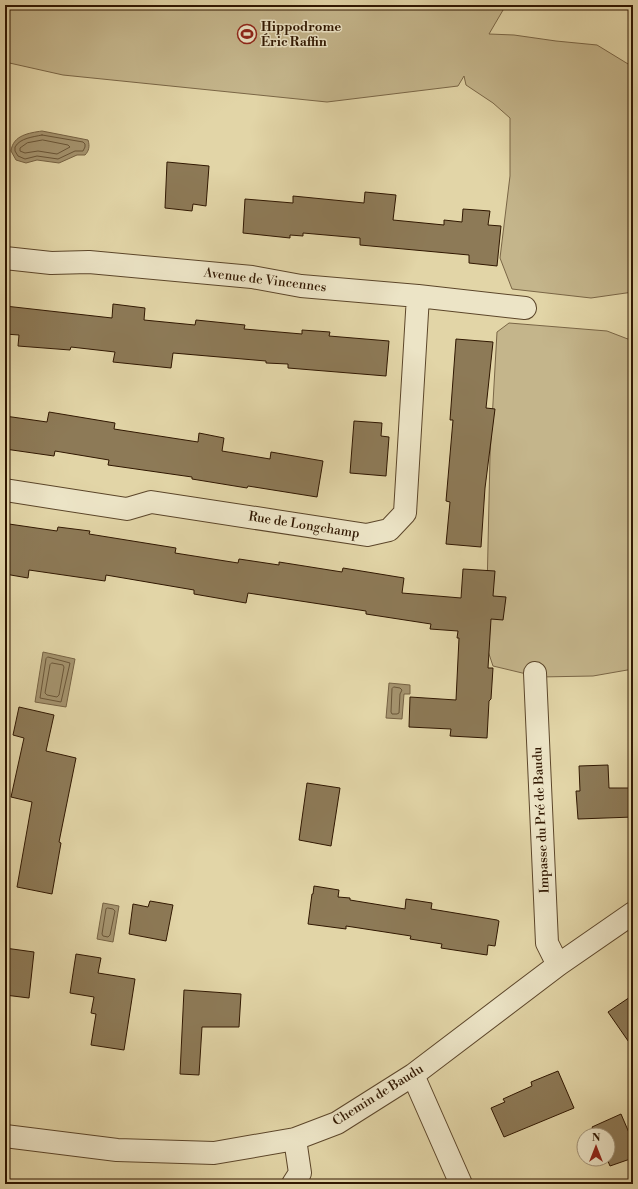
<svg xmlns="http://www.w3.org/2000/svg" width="638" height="1189" font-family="'Libre Bodoni',serif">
	<rect width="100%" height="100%" fill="#e2d5a7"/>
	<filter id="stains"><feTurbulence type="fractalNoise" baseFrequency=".005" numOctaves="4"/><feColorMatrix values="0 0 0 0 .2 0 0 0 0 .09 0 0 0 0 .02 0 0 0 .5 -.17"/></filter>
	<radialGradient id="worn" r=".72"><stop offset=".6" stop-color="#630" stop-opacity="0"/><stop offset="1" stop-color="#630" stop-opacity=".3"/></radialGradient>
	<path fill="#c4b58b" stroke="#7a6646" d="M5,5H506L489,34L514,35L556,41L597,45L633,67V292L591,298L512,289L500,258L510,176V118L493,103L466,85L464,76L458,86L327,102L63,75L5,62Z
		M509,323L607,331L633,341V669L593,676L539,677L493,666L483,636L487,591L490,456L497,332Z"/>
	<path fill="#a5946f" stroke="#766243" d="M42,131L88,140C90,146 89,151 85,155H77L59,163L37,160L26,163L16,160L11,151C13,135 29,133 42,131Z
		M43,652L75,659L66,707L35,702Z
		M389,683L410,685V694H404L402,719L386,718Z
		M103,903L119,906L113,942L97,939Z"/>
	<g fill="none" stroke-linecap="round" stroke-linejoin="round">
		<path stroke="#6a5638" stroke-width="1" d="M42,135L83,142L85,144V147L83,151H75L58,159L37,156L25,159L18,156L15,151V147C20,138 33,137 42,135Z
			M43,140L68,145L70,147L57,154L38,151L25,153L20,151V148L27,143Z
			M48,657L70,663L61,702L40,698L46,659Z
			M52,663L63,665L64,667L59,695L57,697L47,695L45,693L50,665Z
			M394,687L400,688L402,690L400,694L399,713L397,714H392L391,712L392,689Z
			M108,908L113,909L115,911L110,935L108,937L103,936L102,934L106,909Z"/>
	</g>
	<path fill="#8d7a57" stroke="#301701" d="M167,162L209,166L206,206L193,204L192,211L165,208Z
		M365,192L396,195L393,220L444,225V220L462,222L463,209L490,211L488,225L501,226L497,266L469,263V255L360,245V238L303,233V236L290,235V238L243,233L245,199L293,203V196L364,203Z
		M113,304L145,308L144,320L195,325L196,320L245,325L244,329L302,334V330L330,332L329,336L389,341L386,376L288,368V364L266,363V361L173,353L171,368L113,362L115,352L71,347L70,350L18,346L19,335L5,334V306L112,318Z
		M456,339L493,342L486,408L495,409L485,488L481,547L446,544L450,502L446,501L453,420H450Z
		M49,412L115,423L114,429L198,442L199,433L224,438L222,451L270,459L271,452L323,461L317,497L248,486L247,488L192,479V477L108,465L109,460L55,451L54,456L5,449V416L47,422Z
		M354,421L382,423L381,436L389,437L386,476L350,473Z
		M9,524L57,531L58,527L90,531L89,534L176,548L175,553L238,563L239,559L279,565V562L342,572L343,568L404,578L402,593L461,598L463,569L495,571L493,596L506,597L503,620L491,619L488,668H493L491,699L489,701L487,738L450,736L451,729L409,727L410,697L456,700L459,638H457L458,631L430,629L431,624L366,614V611L248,593L246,603L194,594V590L106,575L105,581L29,570L28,578L5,574V531L7,532Z
		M19,707L54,715L46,751L76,758L59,842L61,843L52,894L17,887L32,802L11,797L24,738L13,735Z
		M608,765L609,788H633V817L578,819L576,791H580L579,766Z
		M307,783L340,788L331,846L299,840Z
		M314,886L339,890L338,897L350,898V900L405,909L406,899L432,903L431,909L497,920L499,921L495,946L488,945L487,955L441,948L442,944L410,939L411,936L346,926V929L308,924L312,894H313Z
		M150,901L173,905L166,941L129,934L133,904L148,907Z
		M5,948L34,952L29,998L5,995Z
		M76,954L101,958L98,973L135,979L124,1050L91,1045L96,1014L91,1013L94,997L70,993Z
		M184,990L241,994L239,1027H202L199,1075L180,1074Z
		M633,995V1048L608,1012Z
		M558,1071L574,1108L504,1137L491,1108L505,1102L503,1099L532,1086L531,1082Z
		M621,1114L633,1142V1158L610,1166L607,1159H608V1135H596L592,1127Z"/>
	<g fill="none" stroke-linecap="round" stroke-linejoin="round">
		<g stroke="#5c462a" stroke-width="24">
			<path id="minor" d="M5,258L51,263L89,262L252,277L301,286L418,296L525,308
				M5,490L127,509L151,502L367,535L389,530L405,513L418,296
				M535,673L547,943L558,965
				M413,1075L461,1184
				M5,1136L117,1150L214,1153L295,1139L337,1123L413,1075L558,965L633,913
				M293,1184L300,1173L295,1139"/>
		</g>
		<use href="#minor" stroke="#ece4c6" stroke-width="22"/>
	</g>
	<defs>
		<g id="stadium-ring" transform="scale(1)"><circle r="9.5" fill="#ece4c6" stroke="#8f2418" stroke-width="1.5"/><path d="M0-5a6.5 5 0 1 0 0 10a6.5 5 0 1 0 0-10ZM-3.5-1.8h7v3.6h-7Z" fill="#8f2418"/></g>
	</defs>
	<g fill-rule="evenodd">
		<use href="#stadium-ring" x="247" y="34"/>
	</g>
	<g text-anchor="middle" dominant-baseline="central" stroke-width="3" stroke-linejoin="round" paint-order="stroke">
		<g font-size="13" font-weight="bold" fill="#301701" stroke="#ece4c6" text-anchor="start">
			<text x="261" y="27">Hippodrome<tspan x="261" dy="15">Éric Raffin</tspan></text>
		</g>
		<g font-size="13" fill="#301701" stroke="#ece4c6">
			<text transform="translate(265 280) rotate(7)">Avenue de Vincennes</text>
			<text transform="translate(304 525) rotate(9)">Rue de Longchamp</text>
			<text transform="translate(541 820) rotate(-93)">Impasse du Pré de Baudu</text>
			<text transform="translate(378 1095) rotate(-32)">Chemin de Baudu</text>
		</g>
	</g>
	<rect width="638" height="1189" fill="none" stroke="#e2d5a7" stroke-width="20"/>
	<rect x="6" y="6" width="626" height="1177" fill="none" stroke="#301701" stroke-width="2"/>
	<rect x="10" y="10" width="618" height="1169" fill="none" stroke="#301701"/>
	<g transform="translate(596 1147)"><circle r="19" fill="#ece4c6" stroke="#a19277"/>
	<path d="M0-3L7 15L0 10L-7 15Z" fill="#8f2418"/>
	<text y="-6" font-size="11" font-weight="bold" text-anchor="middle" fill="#301701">N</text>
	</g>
	<rect width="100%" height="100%" filter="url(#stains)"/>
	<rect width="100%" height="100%" fill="url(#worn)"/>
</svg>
